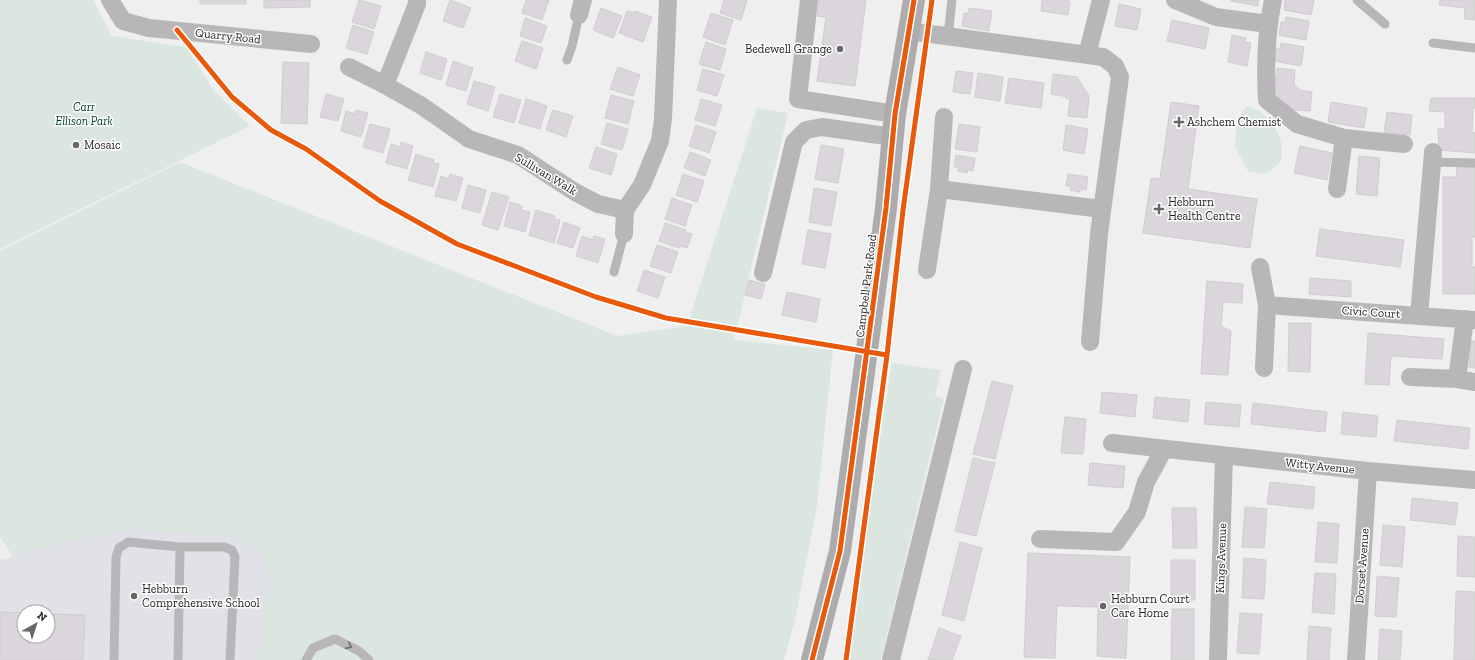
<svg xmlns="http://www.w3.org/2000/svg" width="1475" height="660" font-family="'Zilla Slab',serif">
	<rect width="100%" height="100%" fill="#efeff0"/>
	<path fill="#e0e2e7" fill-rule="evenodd" d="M127,529L228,536L263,554L270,580L259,660H0V560L7,559L12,555ZM24,612H48V636H24Z"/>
	<path fill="#dae6df" d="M0,0H93L112,36L186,47L214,91L250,126L0,249Z
		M1247,106C1252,108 1257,110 1261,113C1274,122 1286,142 1281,159C1279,165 1271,170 1266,174L1248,171L1235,147L1237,119Z
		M757,108L788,113L734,340L833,350L817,506L795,620L784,660H259L270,580L263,554L228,536L127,529L12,555L0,537V251L180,162L617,336L687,326Z
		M892,363L941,370L935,396L944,399L881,660H843Z"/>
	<path fill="#dbd6dc" stroke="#cfcecf" d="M200,0H246V4H200Z
		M264,0H310V7L264,8Z
		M359,0L381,6L374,29L352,22Z
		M450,0L471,8L463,28L443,21Z
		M526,0H549L542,20L522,13Z
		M724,0H747L741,20L720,13Z
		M819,0H866L855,86L817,81L826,17L817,16Z
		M1042,0H1066L1070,2L1068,15L1041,11Z
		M1231,0H1259L1258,6L1231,1Z
		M1285,0H1314L1311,15L1284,10Z
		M1440,0H1475V20L1464,19L1465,8L1439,5Z
		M1119,4L1141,9L1137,30L1115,26Z
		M601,8L622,16L613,38L593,30Z
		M969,8L992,11L989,31L962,26L964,13L968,14Z
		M627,11L634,13V11L652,17L643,42L619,33Z
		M711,13L733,20L725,45L703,37Z
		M1286,17L1309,21L1306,40L1279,35L1281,22L1285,23Z
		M525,18L547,26L541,43L520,36Z
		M1172,20L1209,28L1205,49L1167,41Z
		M353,25L374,32L367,54L346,48Z
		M1232,35L1246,38L1245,42L1251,43L1247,66L1228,62Z
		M522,41L543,48L536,69L515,61Z
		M706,42L726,49L720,70L699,64Z
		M1281,43L1304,47L1301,66L1274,61L1276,48L1280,49Z
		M426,52L447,59L441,80L420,73Z
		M453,61L473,68L466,91L446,85Z
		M283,62L309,63L307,124L281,123Z
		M618,67L640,75L633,96L610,89Z
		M1277,68L1295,70L1294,85L1300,90L1312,92L1310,111L1287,109L1274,90Z
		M703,69L724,75L717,96L697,90Z
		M956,71L973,73L970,94L953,92Z
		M978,73L1003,77L1000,101L975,97Z
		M1053,74L1077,77L1089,96L1087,118L1068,116L1070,100L1063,96L1051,94Z
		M1009,78L1044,83L1041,108L1005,103Z
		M474,81L495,87L488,111L467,104Z
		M326,94L344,99L338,121L320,117Z
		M500,94L521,100L514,123L493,117Z
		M611,95L634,101L628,124L605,118Z
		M1431,98H1475V108H1473L1472,132L1475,133V153L1439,150L1438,129H1445V112L1429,111Z
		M526,99L547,106L540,129L519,123Z
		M701,99L722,105L715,126L695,120Z
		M1171,102L1199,106L1188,189L1257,199L1250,248L1143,233L1151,178L1160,179Z
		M1331,102L1367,108L1364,128L1328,122Z
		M356,110L368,113L361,137L341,131L346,111L355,114Z
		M553,110L573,116L566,137L546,130Z
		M1387,112L1412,115L1410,135L1384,132Z
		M607,123L628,129L622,150L601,144Z
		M370,124L390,129L383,153L363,147Z
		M959,124L980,127L977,152L955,149Z
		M696,125L716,132L709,153L689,146Z
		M1066,125L1088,129L1084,154L1063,150Z
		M401,142L413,146L407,169L386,163L391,144L400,147Z
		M821,145L844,149L838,183L815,179Z
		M1300,146L1332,153L1327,180L1294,173Z
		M596,147L617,154L611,175L589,168Z
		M690,152L711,160L705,176L684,168Z
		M416,154L434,160L433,163L439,164L433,187L408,180Z
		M956,155L975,158L973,171L968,170L967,173L958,171L959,167H954Z
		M1359,156L1380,158L1377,196L1356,194Z
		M1457,167H1475V237H1472V267H1475V294H1443V177H1456Z
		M450,174L463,178L456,201L435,196L441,176L449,179Z
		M683,174L704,181L697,202L676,195Z
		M1068,174L1088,177L1086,190L1080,189V192L1070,190L1071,186H1066Z
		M468,185L486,190L480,213L462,208Z
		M814,188L837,192L831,226L809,222Z
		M492,192L509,197L498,230L482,225Z
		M672,198L692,205L685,226L665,219Z
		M510,202L522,206L521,210L530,212L525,232L504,226Z
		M536,210L555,216L554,219L560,220L554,243L529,235Z
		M564,222L580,228L573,248L557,243Z
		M665,223L686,230L685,232L692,234L687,248L680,246L679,248L659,241Z
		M1320,229L1404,240L1400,267L1316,256Z
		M808,230L831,234L825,268L802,264Z
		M582,236L593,240L594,236L605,239L598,263L576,256Z
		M657,245L678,252L671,273L650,266Z
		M644,270L665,277L658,298L637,291Z
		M1310,278L1351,281V297L1309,294Z
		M749,280L765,284L761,299L745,295Z
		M1207,281L1243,284L1242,303L1223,302L1221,326L1231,331L1228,375L1201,374Z
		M787,292L820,299L816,322L782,315Z
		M1289,323H1311L1310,372L1288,371Z
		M1368,333L1444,339L1442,359L1391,356L1389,385L1365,384Z
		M1471,341H1475V368L1469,367Z
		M992,381L1013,386L995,459L973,454Z
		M1102,392L1137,395L1135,417L1100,413Z
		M1155,397L1190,400L1188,422L1153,418Z
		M1206,402L1241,405L1239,427L1204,424Z
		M1253,403L1327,412L1325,432L1251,424Z
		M1343,412L1378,416L1376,437L1341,434Z
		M1065,417L1086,419L1083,454L1061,453Z
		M1397,420L1470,428L1468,449L1394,441Z
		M973,458L995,463L976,536L955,531Z
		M1090,463L1125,466L1123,488L1088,485Z
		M1270,482L1315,487L1313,509L1267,504Z
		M1412,498L1458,503L1455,525L1410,520Z
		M1245,507L1267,509L1264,548L1242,547Z
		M1172,508H1196L1197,548H1173Z
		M1318,522L1339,524L1337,563L1315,562Z
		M1383,525L1405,527L1402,567L1380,565Z
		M1458,536L1475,537V577L1457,576Z
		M960,542L982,548L964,621L942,615Z
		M1028,553L1130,557L1126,658L1097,656L1098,607L1057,606L1055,658L1024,657Z
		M1244,558L1266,560L1264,599L1242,598Z
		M1171,560H1195V600H1171Z
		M1315,573L1336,574L1334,614L1312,612Z
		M1377,576L1399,578L1396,617L1375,616Z
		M1456,591L1475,592V660H1454Z
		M1172,609H1194V660H1171Z
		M0,612L24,613V636H48V614L85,615L83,660H0Z
		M1240,613L1262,614L1259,654L1237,653Z
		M1309,626L1331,628L1329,660H1307Z
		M939,628L961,636L952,660H928Z
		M1380,629L1402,631L1400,660H1378Z"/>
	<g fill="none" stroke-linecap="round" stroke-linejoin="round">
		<path stroke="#b9b6b9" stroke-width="9" d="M1357,0L1385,24
			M948,36L952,0
			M1433,43L1475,48
			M567,60L572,46L579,15
			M1433,162L1475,163
			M614,272L624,234
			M114,660L116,557L119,548L128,542L180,547H224L232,550L235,557L230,660
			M178,660L180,547
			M306,660L313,648L335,639L359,651L369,660"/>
		<path stroke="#b9b6b9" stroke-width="18" d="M110,0L123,21L149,28L311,44
			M809,0L798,99L895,114
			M1175,0L1216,17L1268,24
			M1273,0C1266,33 1265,67 1267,100L1297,124L1344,138L1404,144
			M579,15L583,0
			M908,31L1103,57L1115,66L1120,77L1099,234L1090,342
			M1087,55L1101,0
			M349,67L385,85L422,106L469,139L518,155L575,192L598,204L625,210
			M385,85L417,4V0
			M939,189L1102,209
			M1337,189L1344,138
			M624,234L625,210L642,185L660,141L663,119L668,0
			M1260,267L1267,305L1264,368
			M927,270L939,189L944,117
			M763,273L794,142L806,130L822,127L893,137
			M1267,305L1475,320
			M1419,316L1433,152
			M1410,377L1457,379L1475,382
			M1457,379L1465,319
			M1112,443L1368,471L1475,480
			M1040,539L1116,542L1137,512L1146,482L1164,449
			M891,660L963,369
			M1218,660L1224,456
			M1356,660L1368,471"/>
		<path stroke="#aeabaf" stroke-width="22" d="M812,660L840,551L886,208L895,114L914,0"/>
		<g stroke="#fff" stroke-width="8">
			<path id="cycleway" d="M177,30L232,97L271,130L306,149L380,201L457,244L596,297L666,318L887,355
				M812,660L840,551L886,208L895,114L914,0
				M846,660L887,355L903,210L932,0"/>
		</g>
		<use href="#cycleway" stroke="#e8590c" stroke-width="5"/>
	</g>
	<defs><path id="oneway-chevron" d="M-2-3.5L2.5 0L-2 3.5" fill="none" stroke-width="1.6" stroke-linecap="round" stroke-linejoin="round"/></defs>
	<use stroke="#6c6a6c" href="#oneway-chevron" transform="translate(349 646) rotate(26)"/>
	<g fill="#676768" stroke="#fff" stroke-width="1.5">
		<circle cx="840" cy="49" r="4"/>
		<path d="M1177 116h4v4h4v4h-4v4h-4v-4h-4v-4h4z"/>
		<circle cx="76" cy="145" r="4"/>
		<path d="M1157 203h4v4h4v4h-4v4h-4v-4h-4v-4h4z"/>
		<circle cx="134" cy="596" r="4"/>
		<circle cx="1103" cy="606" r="4"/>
	</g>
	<g text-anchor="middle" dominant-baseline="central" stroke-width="3" stroke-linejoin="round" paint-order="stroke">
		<g font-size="12" fill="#1e1e1f" stroke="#fff">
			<text transform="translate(228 36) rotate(6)">Quarry Road</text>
			<text transform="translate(546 174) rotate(31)">Sullivan Walk</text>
			<text transform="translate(866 286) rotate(-83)">Campbell Park Road</text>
			<text transform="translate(1371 312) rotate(4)">Civic Court</text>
			<text transform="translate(1320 466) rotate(6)">Witty Avenue</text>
			<text transform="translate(1221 558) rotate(-88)">Kings Avenue</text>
			<text transform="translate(1362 566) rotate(-86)">Dorset Avenue</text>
		</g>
		<g font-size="12" fill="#1e1e1f" stroke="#fff" text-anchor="start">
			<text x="832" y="49" text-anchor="end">Bedewell Grange</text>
			<text x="1187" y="122">Ashchem Chemist</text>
			<text x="84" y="145">Mosaic</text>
			<text x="1168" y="202">Hebburn<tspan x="1168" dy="14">Health Centre</tspan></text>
			<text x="142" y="589">Hebburn<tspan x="142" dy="14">Comprehensive School</tspan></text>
			<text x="1111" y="599">Hebburn Court<tspan x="1111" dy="14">Care Home</tspan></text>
		</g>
		<g font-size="12" font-style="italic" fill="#034127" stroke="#fff">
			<text x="84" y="107">Carr<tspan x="84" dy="14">Ellison Park</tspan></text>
		</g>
	</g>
	<g transform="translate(36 624) rotate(39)"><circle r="19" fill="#ffffff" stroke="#a5a5a5"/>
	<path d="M0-3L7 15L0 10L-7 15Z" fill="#676768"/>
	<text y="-6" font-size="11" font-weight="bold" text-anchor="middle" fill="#1e1e1f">N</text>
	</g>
</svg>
